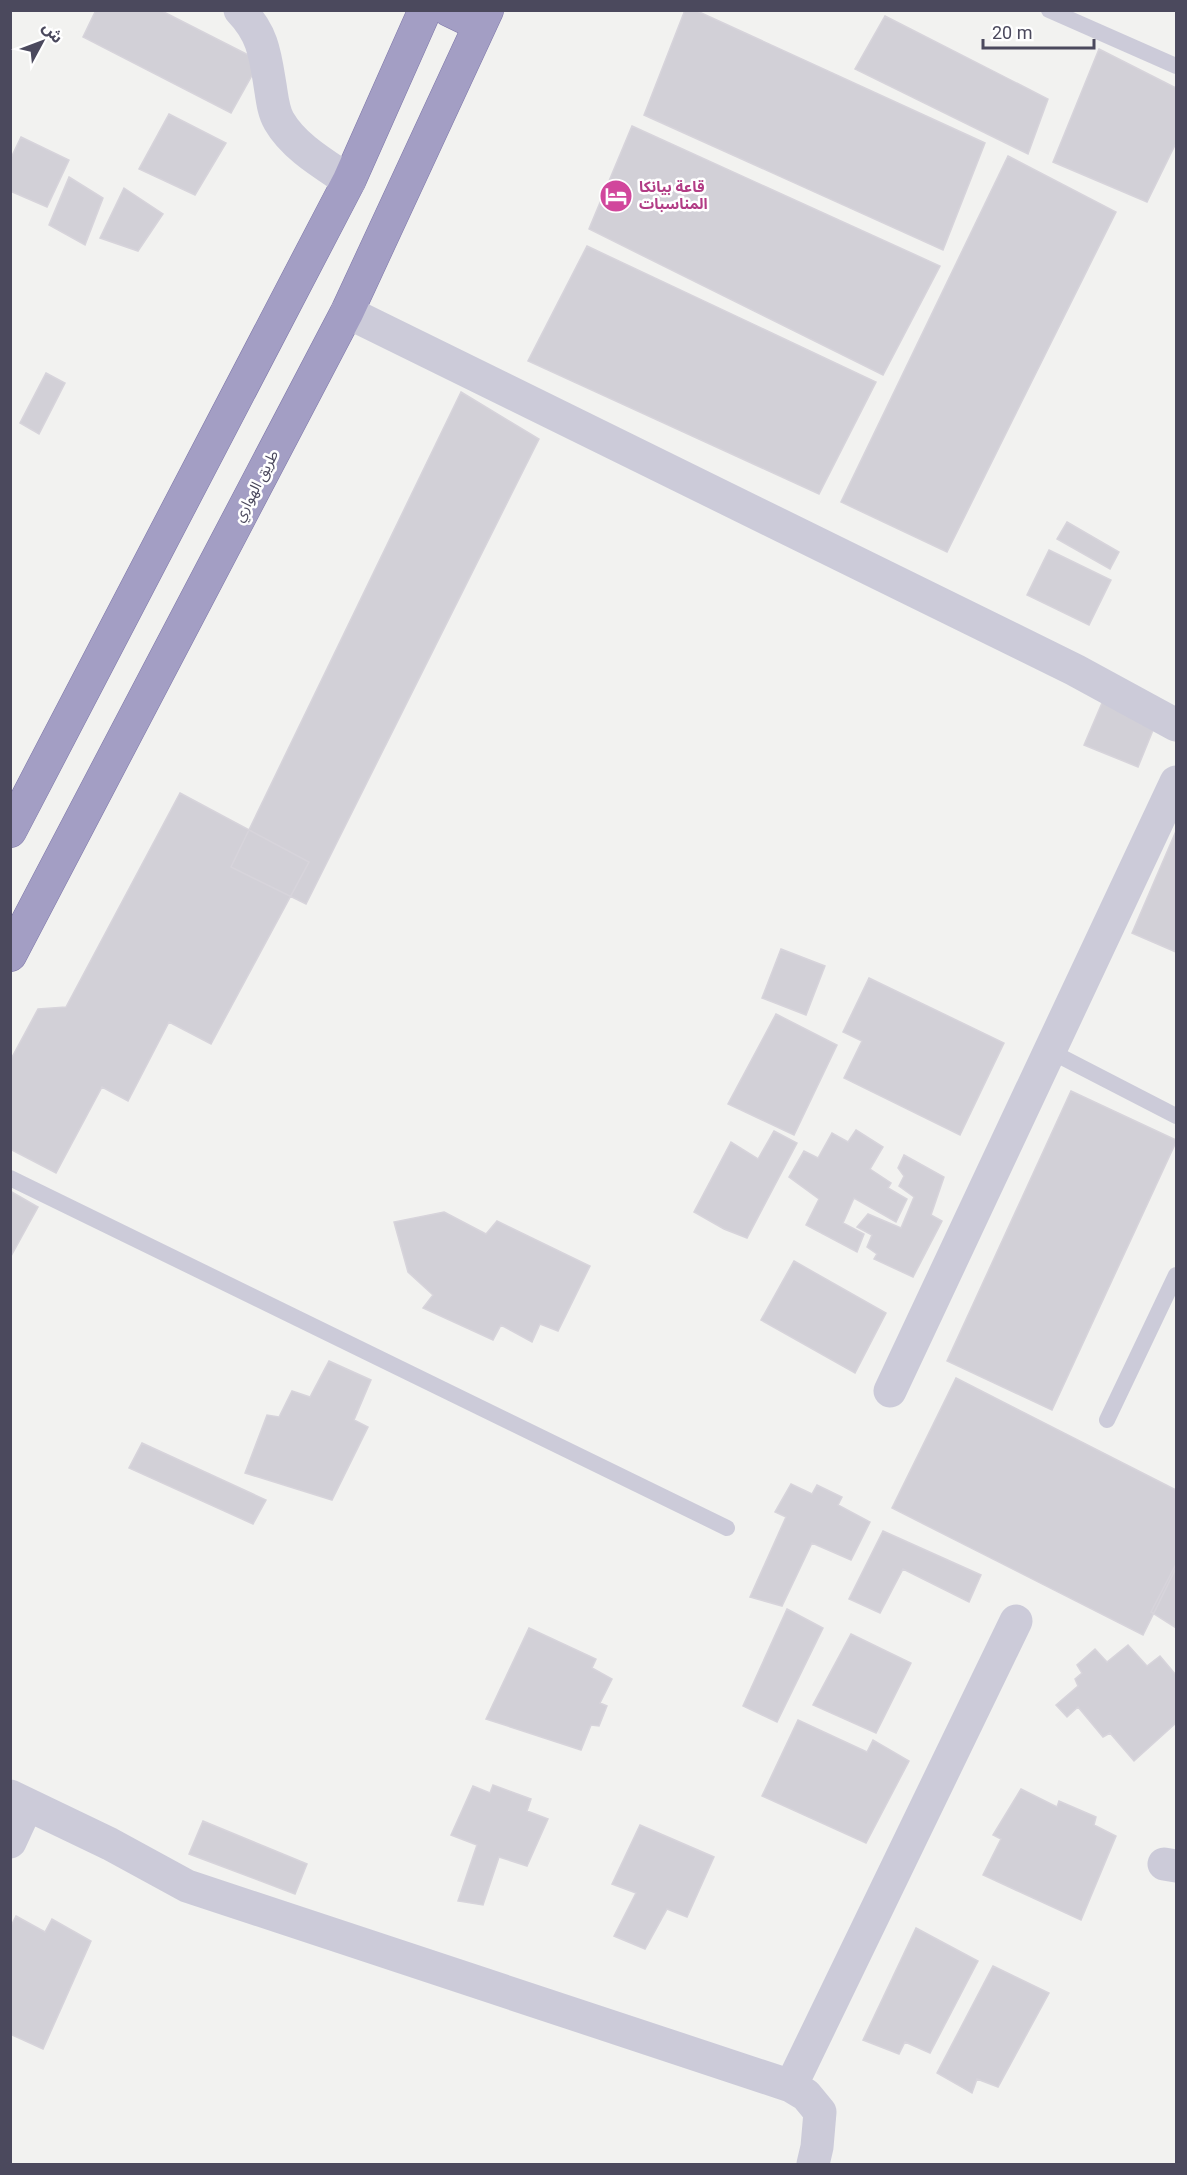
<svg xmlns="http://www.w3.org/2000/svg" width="1187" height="2175" font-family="Roboto,'Noto Sans Arabic',sans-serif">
	<rect width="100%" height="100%" fill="#f2f2f0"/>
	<path fill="#d2d0d7" stroke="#d7d4db" stroke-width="1.5" d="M96,10H160L260,61L231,113L83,37Z
		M685,10H695L985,143L943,250L644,115Z
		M885,16L1048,99L1028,154L855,69Z
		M1099,49L1176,88V143L1147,202L1053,162Z
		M169,114L226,143L195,195L139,169Z
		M632,126L940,266L883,375L589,229Z
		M21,137L69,160L47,207L10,191V160Z
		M1008,156L1116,212L947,552L841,502Z
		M69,177L103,198L85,245L49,225Z
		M124,188L163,214L138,251L100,238Z
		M587,246L876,382L819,494L528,361Z
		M46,373L65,383L39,434L20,423Z
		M461,392L539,439L306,904L231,867Z
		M1067,522L1119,552L1110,569L1057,539Z
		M1049,550L1111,580L1089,625L1027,595Z
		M1105,696L1158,718L1138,767L1084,745Z
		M180,793L309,862L211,1044L169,1022L128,1101L102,1087L56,1173L10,1149V1061L38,1009L66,1007Z
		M1176,831V952L1132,933Z
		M781,949L825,966L806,1015L762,998Z
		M869,978L1004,1043L960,1135L844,1078L862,1041L843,1032Z
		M776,1014L837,1045L794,1135L728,1104Z
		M1071,1091L1176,1140V1142L1052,1410L947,1361Z
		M856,1130L883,1147L870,1169L891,1183L888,1188L907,1199L896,1222L854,1198L843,1223L864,1234L857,1252L806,1225L819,1199L789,1177L804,1151L818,1158L832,1133L848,1142Z
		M774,1131L797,1143L747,1238L724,1229L694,1212L731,1142L758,1159Z
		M904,1155L944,1177L931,1215L942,1221L913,1277L874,1259L877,1254L867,1247L872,1235L857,1227L868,1214L901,1228L914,1197L899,1186L904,1176L898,1168Z
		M10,1191L38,1207L10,1258Z
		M444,1212L486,1234L497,1221L590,1266L558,1331L540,1324L532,1342L501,1325L493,1340L423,1308L433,1295L408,1272L394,1222Z
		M794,1261L886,1313L855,1373L761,1320Z
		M329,1361L371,1380L354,1420L368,1427L332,1500L245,1473L267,1415L279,1417L292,1391L310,1397Z
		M956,1378L1176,1490V1568L1143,1635L892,1508Z
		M142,1443L266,1500L253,1524L129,1468Z
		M791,1484L812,1494L817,1485L842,1497L838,1505L870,1522L851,1560L812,1543L782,1606L750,1597L786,1517L775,1512Z
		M883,1531L981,1575L969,1602L903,1569L880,1613L849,1599Z
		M1176,1564V1628L1151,1612Z
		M787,1609L823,1628L777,1722L743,1706Z
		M529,1628L596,1659L592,1668L612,1679L600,1703L607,1706L599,1726L591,1725L581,1750L486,1719Z
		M851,1634L911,1663L876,1733L813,1705Z
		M1128,1645L1147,1666L1160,1656L1176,1675V1723L1134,1761L1110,1733L1103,1737L1078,1707L1067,1717L1056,1705L1078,1686L1075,1679L1082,1673L1077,1665L1095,1649L1107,1662Z
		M798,1720L867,1752L873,1740L909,1761L866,1843L762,1796Z
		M493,1785L531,1799L527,1811L548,1819L527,1866L499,1857L483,1905L458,1901L477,1845L451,1835L473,1786L490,1793Z
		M1021,1789L1057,1807L1059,1801L1096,1817L1094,1825L1116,1836L1081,1920L983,1875L1001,1839L993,1835Z
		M203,1821L307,1864L295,1894L189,1854Z
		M640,1825L714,1857L687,1917L667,1909L645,1949L614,1936L636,1893L612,1884Z
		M16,1916L45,1932L52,1919L91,1941L43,2049L10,2034V1928Z
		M916,1928L978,1961L930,2053L905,2042L899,2054L863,2040Z
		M993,1966L1049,1993L998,2087L977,2079L972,2093L937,2073Z"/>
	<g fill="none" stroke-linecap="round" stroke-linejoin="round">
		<g stroke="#7d76a8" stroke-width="34">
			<path id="trunk" d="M449,10L480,25
				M10,831L349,181L425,10
				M10,955L347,312L487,10"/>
		</g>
		<path stroke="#cccbd9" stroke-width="16" d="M1049,10L1176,66
			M1050,1051L1176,1116
			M10,1178L727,1528
			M1107,1420L1176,1275"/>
		<path stroke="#cccbd9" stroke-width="33" d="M240,10C263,34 265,54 270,85C272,97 273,111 279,121C294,147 324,164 349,181
			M347,312L1075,670L1176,725
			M890,1391L1176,782
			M10,1796L110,1844L187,1886L791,2086L806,2095L820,2112L817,2147L813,2164
			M10,1842L27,1805
			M1164,1864L1176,1866
			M791,2086L1016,1621"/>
		<use href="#trunk" stroke="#a39ec4" stroke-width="33"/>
	</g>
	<defs>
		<g id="hotel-disc" transform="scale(1.725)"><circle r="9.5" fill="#d1479c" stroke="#fff"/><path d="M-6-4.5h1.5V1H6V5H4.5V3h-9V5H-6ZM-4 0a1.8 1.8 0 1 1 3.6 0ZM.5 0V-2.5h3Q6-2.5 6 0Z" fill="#fff"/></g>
	</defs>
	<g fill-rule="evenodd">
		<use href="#hotel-disc" x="616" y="196"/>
	</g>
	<g text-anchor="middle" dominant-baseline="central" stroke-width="5" stroke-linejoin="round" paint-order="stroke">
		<g font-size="15" font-weight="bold" fill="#b23c85" stroke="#fff" text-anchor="start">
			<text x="639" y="187">قاعة بيانكا<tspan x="639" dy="17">المناسبات</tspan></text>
		</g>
		<g font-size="15" fill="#4b495d" stroke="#fff">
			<text transform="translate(256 486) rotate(-62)">طريق الهواري</text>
		</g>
	</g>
	<rect width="1187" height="2175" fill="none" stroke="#4b495d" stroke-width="24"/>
	<g transform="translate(42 42) rotate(49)" stroke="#ffffff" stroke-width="4.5" paint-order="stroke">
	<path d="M0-4.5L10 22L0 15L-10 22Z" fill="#4b495d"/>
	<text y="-9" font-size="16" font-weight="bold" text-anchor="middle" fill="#4b495d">ش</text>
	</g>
	<path d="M983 39v9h111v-9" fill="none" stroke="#4b495d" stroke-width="3"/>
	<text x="992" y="39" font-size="18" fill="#4b495d" stroke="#ffffff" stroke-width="4.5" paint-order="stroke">20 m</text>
</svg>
